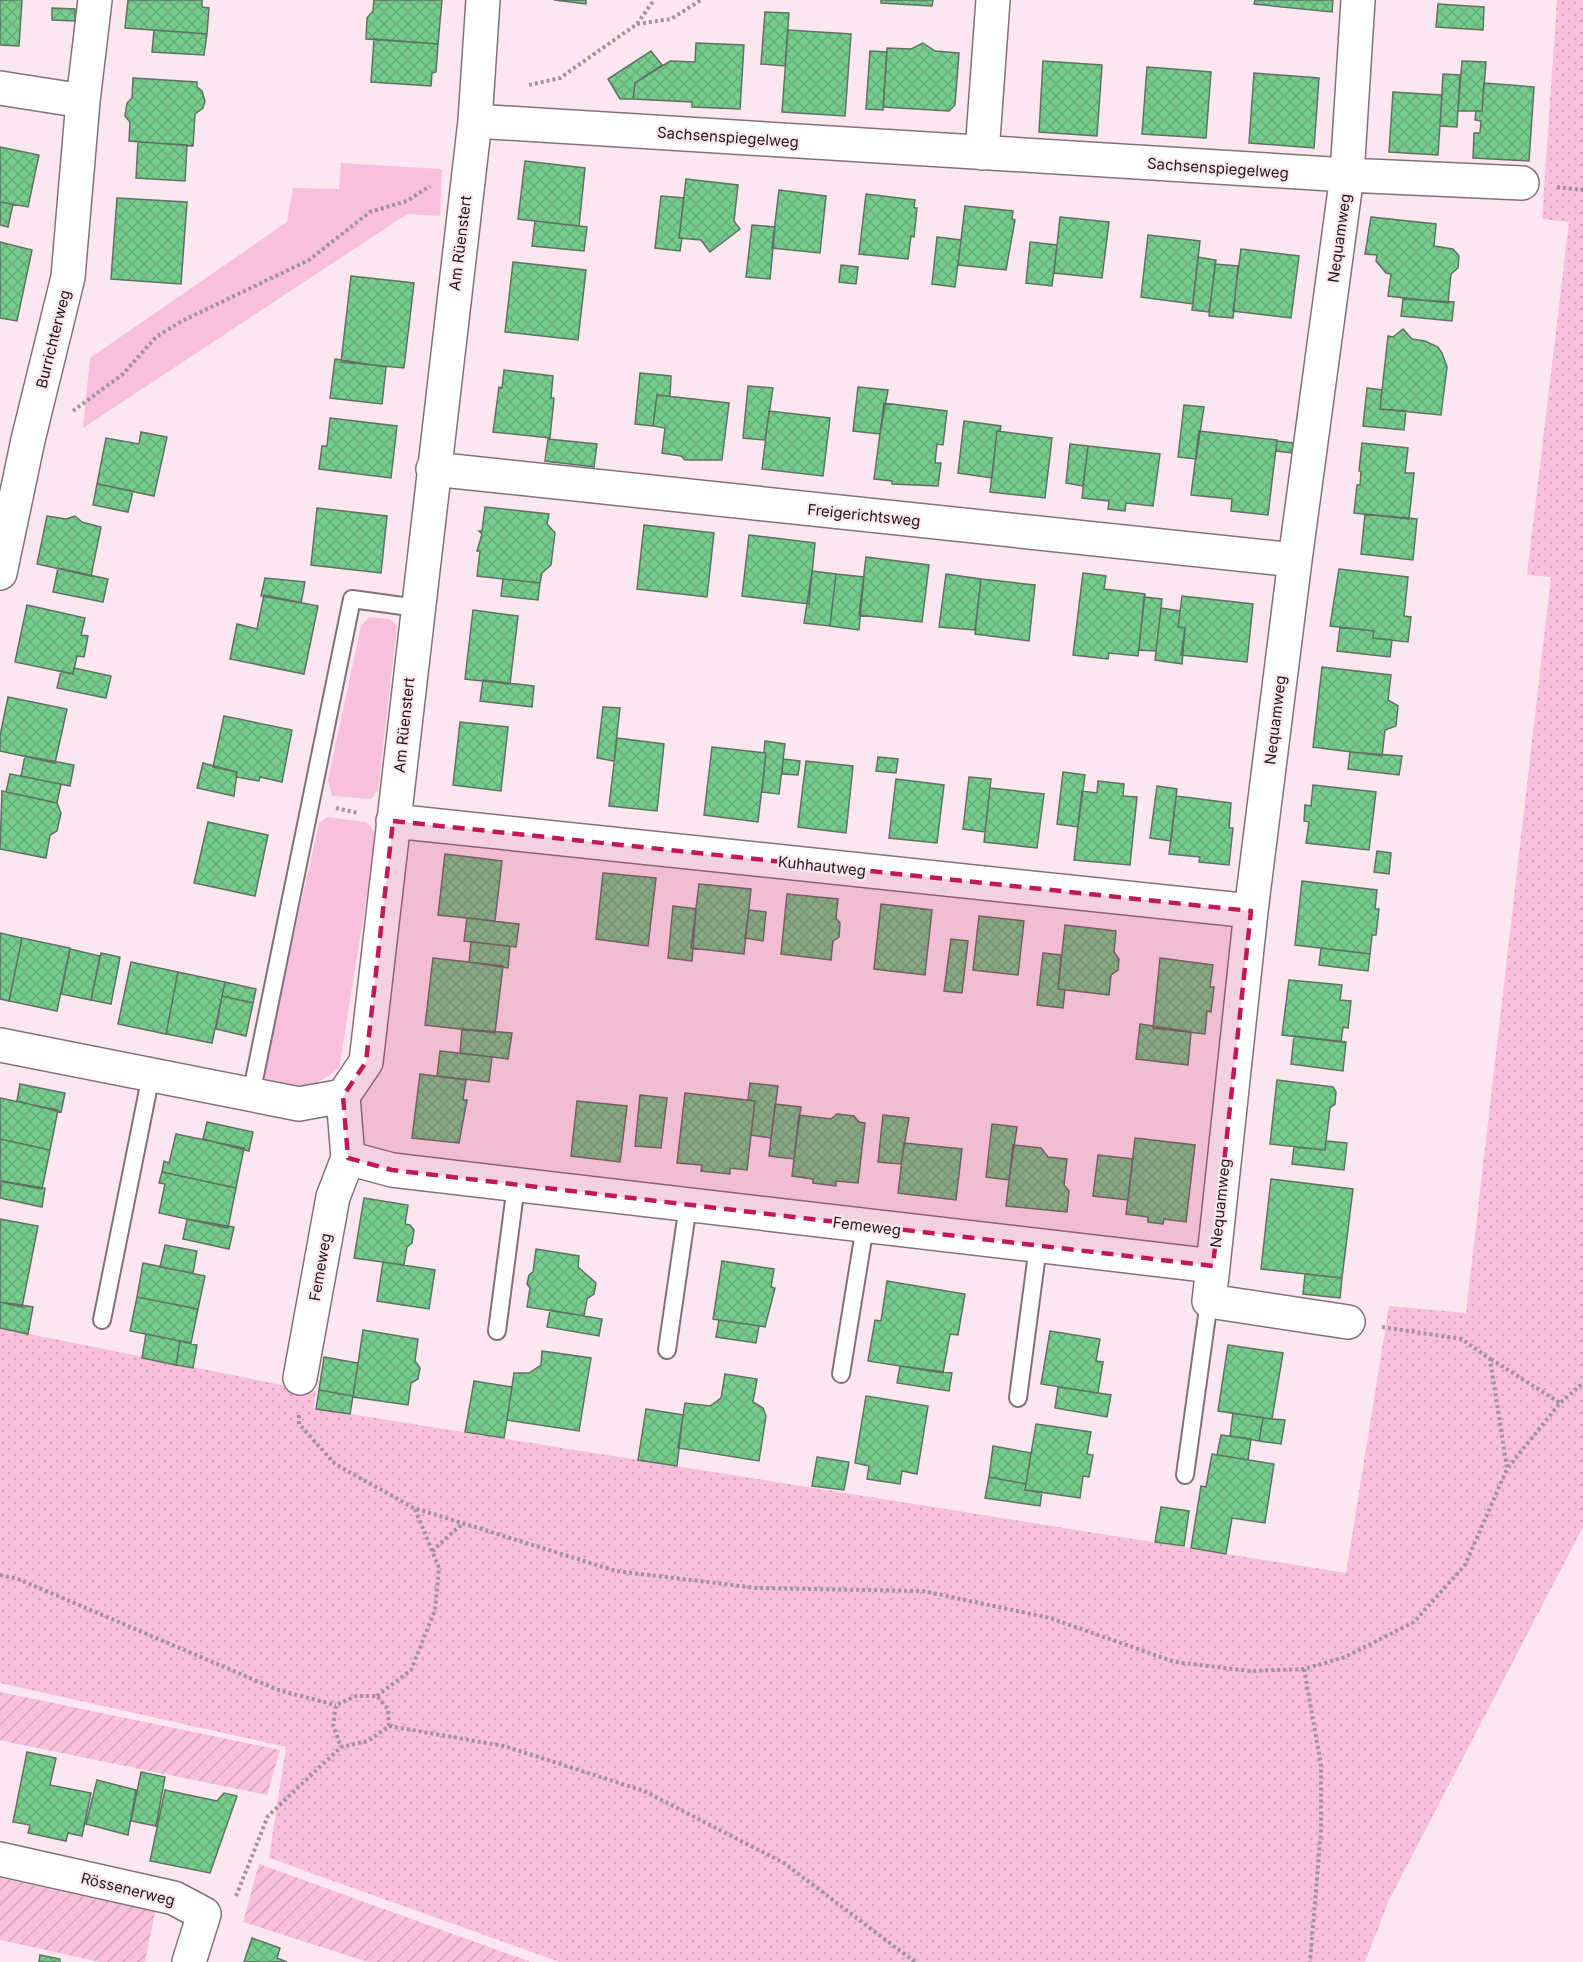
<svg xmlns="http://www.w3.org/2000/svg" width="1583" height="1962" font-family="Inter,sans-serif">
	<defs>
		<pattern id="park-dots" width="8" height="8" patternUnits="userSpaceOnUse" patternTransform="scale(1.5)"><rect width="8" height="8" fill="#f8c0db"/><path d="M2 2h.1M6 6h.1" fill="none" stroke="#d4a4bb" stroke-width="1.8" stroke-linecap="round"/></pattern>
		<pattern id="garden-furrows" width="10" height="10" patternUnits="userSpaceOnUse" patternTransform="scale(1.5)"><rect width="10" height="10" fill="#f8c0db"/><path d="M-1 1l2-2M0 10L10 0M9 11l2-2" fill="none" stroke="#d4a4bb"/></pattern>
		<pattern id="building-cross-hatch" width="8" height="8" patternUnits="userSpaceOnUse" patternTransform="scale(1.5)"><rect width="8" height="8" fill="#76cc8d"/><path d="M0 0l8 8M0 8l8-8" fill="none" stroke="#66ae79"/></pattern>
	</defs>
	<rect width="100%" height="100%" fill="#fce7f0"/>
	<path fill="#f8c0db" d="M341,163L442,169L440,216L407,214L83,428L90,358L287,222L293,188L339,189Z
		M369,617L390,619L397,626L378,790L371,799L332,796L328,780L361,626Z
		M327,817L366,822L377,834L339,1068C307,1093 298,1089 262,1077L319,823Z"/>
	<path fill="url(#park-dots)" d="M1557,0H1583V1527L1389,1900L1365,1962H560L269,1858L286,1747L0,1683V1328L316,1392L313,1408L1346,1573L1389,1306L1466,1313L1551,577L1527,575L1569,222L1542,219Z"/>
	<path fill="url(#garden-furrows)" d="M0,1692L280,1750L267,1795L13,1743L0,1740Z
		M259,1864L531,1962H368L243,1922Z
		M0,1878L155,1912L145,1962H100L0,1940Z"/>
	<path fill="url(#building-cross-hatch)" stroke="#617064" stroke-width="1.5" d="M0,0H22L19,46L0,45Z
		M128,0H202V7L209,8L207,34L125,28Z
		M374,0H442L438,44L366,39L367,18L373,11Z
		M554,0H586V4Z
		M881,0H933L932,6L881,3Z
		M1255,0H1333L1332,12L1254,4Z
		M1438,4L1484,7L1483,30L1436,27Z
		M52,8L75,9V21L52,20Z
		M765,12L789,13L785,66L761,64Z
		M154,30L207,34L204,55L152,52Z
		M788,30L851,34L845,116L782,112Z
		M374,39L438,44L436,72L432,73L431,86L371,82Z
		M696,43L744,45L740,109L692,107V102L633,99L635,83L670,61L695,62Z
		M923,43L935,51L959,53L955,105L949,111L883,107L887,48L911,49Z
		M651,51L662,65L635,83L633,99H620L608,79Z
		M870,51L887,52L883,110L866,109Z
		M1043,61L1102,65L1097,136L1039,132Z
		M1462,61L1486,62L1482,111H1458Z
		M1147,67L1211,72L1206,138L1142,134Z
		M1254,73L1319,78L1314,148L1249,143Z
		M1443,74L1460,75L1457,127L1440,126Z
		M133,78L197,82V87L202,91L205,101L203,108L195,114L193,146L129,141L130,122L125,116L127,103L132,98Z
		M1484,83L1534,87L1529,161L1473,158L1474,133H1480L1481,121L1475,120L1476,111H1482Z
		M1393,92L1442,95L1438,155L1389,152Z
		M138,142L187,145L185,181L136,178Z
		M0,147L39,155L28,207L0,202Z
		M525,161L585,168L579,226L518,219Z
		M686,179L738,185L734,221L740,229L710,252L701,240L679,238Z
		M779,190L826,196L820,253L772,248Z
		M866,194L915,200L914,208H917L914,237L911,236L908,259L859,254Z
		M661,196L684,198L679,238H682L680,251L655,248Z
		M117,198L187,202L181,284L111,279Z
		M0,202L13,204L8,227L0,225Z
		M965,206L1013,211L1012,219L1015,220L1006,270L958,265Z
		M1060,217L1109,222L1102,278L1054,273Z
		M1371,217L1436,224L1434,246L1453,249L1459,256L1458,268L1451,274L1448,303L1388,296L1391,274L1386,273L1376,261L1377,255L1365,254Z
		M535,221L587,227L584,251L532,246Z
		M752,225L775,227L770,279L746,277Z
		M1148,235L1200,241L1193,304L1141,297Z
		M937,237L961,240L955,287L932,284Z
		M0,242L32,250L17,321L0,318Z
		M1030,242L1057,245L1052,286L1026,283Z
		M1241,249L1299,256L1291,318L1233,311Z
		M1198,257L1216,260L1209,312L1192,310Z
		M513,262L586,270L578,340L505,332Z
		M1215,264L1238,266L1233,318L1209,316Z
		M841,265L858,267L856,284L839,282Z
		M351,276L414,283L404,368L341,362Z
		M1403,299L1454,302L1452,321L1401,316Z
		M1403,329L1412,339L1425,341L1438,347L1442,353L1447,367L1441,415L1380,409L1388,336L1393,337Z
		M335,359L386,367L382,404L330,398Z
		M504,370L553,376L551,398H554L550,438L493,432L499,387L502,388Z
		M640,373L671,376L670,396L657,395L653,426L635,424Z
		M748,386L773,388L765,440L743,438Z
		M858,387L888,390L880,434L853,431Z
		M1367,388L1382,390L1380,409L1406,411L1404,430L1363,426Z
		M657,395L729,403L722,460H685L681,456L662,453L665,428L653,426Z
		M884,403L947,411L943,445L937,444L935,463H941L938,486L892,484V481L874,479Z
		M1184,405L1204,407L1196,459L1178,457Z
		M769,411L830,418L823,476L762,469Z
		M330,418L397,426L391,478L319,469L322,446H327Z
		M964,421L1001,426L1000,431H997L992,478L958,473Z
		M997,431L1052,438L1045,498L990,492Z
		M1199,431L1277,440L1268,515L1231,511L1232,499L1191,495Z
		M141,432L167,437L154,496L97,484L106,438L139,444Z
		M548,439L597,444L594,467L545,461Z
		M1277,441L1293,443L1292,453L1276,451Z
		M1362,443L1408,448L1405,473H1414L1409,519L1354,513L1357,485H1360L1361,471H1359Z
		M1070,444L1088,446L1083,486L1066,483Z
		M1088,446L1160,454L1153,506L1126,503L1125,511L1108,509L1109,501L1082,498Z
		M97,484L133,491L128,512L93,505Z
		M485,507L549,514L547,524L555,533L551,565L542,573L540,583L477,576L480,551H477L482,534L479,531H482Z
		M317,508L387,516L381,573L311,565Z
		M1365,514L1417,519L1413,560L1361,554Z
		M47,516L66,519L75,516L82,522L101,527L91,576L37,564Z
		M644,525L714,533L707,597L637,589Z
		M749,535L815,543L809,604L742,596Z
		M866,557L929,565L922,622L859,615Z
		M58,568L108,579L103,602L53,592Z
		M1339,569L1408,577L1404,616L1411,617L1408,642L1373,638L1374,631L1330,626Z
		M812,571L836,574L830,626L804,623Z
		M1083,573L1106,576L1104,589L1145,594L1138,656L1109,653L1108,659L1073,655Z
		M836,574L864,577L859,630L830,626Z
		M946,574L981,579L975,630L939,627Z
		M265,578L305,582L301,603L261,596Z
		M503,579L540,583L538,600L501,596Z
		M981,579L1035,585L1029,641L975,634Z
		M264,595L318,606L304,674L230,659L237,624L257,629Z
		M1182,596L1253,604L1247,662L1181,655L1185,628L1178,627Z
		M1144,597L1162,599L1156,651L1139,650Z
		M27,605L85,618L81,635L88,636L84,657L77,656L73,674L15,662Z
		M1161,608L1180,611L1178,627L1185,628L1182,664L1155,660Z
		M473,610L518,616L510,684L465,679Z
		M1340,627L1374,631L1373,638L1392,640L1390,657L1337,651Z
		M1322,667L1391,675L1388,700L1398,706L1396,726L1385,730L1382,756L1313,747Z
		M74,668L111,676L106,698L57,688L61,671L73,674Z
		M483,680L534,686L532,707L480,701Z
		M8,697L67,709L55,763L0,751V736Z
		M603,707L620,708L614,761L597,758Z
		M224,716L292,730L282,782L260,777L259,781L236,777L237,772L213,767Z
		M460,722L508,727L501,791L453,785Z
		M617,738L664,744L657,811L609,806Z
		M765,741L785,744L779,794L762,792L766,753H764Z
		M712,747L766,753L758,822L704,815Z
		M1350,752L1402,756L1399,775L1348,769Z
		M25,756L74,765L70,786L21,776Z
		M878,757L898,759L896,773L876,771Z
		M783,759L800,761L798,775L782,774Z
		M806,761L853,766L846,833L798,827Z
		M203,763L237,772L234,796L197,788Z
		M1063,772L1085,775L1078,827L1057,824Z
		M10,774L61,784L57,803L6,792Z
		M969,777L991,779L985,832L963,829Z
		M896,779L944,785L937,843L889,838Z
		M1098,781L1124,784L1123,796L1137,797L1130,865L1074,860L1082,791L1097,793Z
		M1313,785L1376,792L1369,850L1306,843L1309,822L1304,821L1305,805L1311,806Z
		M1157,786L1177,789L1171,841L1150,838Z
		M990,788L1044,794L1037,848L984,842Z
		M2,791L57,803L61,813L57,831L50,835L46,858L0,849Z
		M1176,796L1231,803L1229,828H1233L1229,865L1199,862L1200,857L1169,854Z
		M208,822L268,835L255,896L194,883Z
		M1377,851L1391,853L1389,874L1374,872Z
		M445,854L502,861L495,921L438,915Z
		M603,873L656,878L648,946L596,939Z
		M1302,881L1377,890L1375,909H1379L1376,935H1372L1370,954L1295,945Z
		M699,884L751,889L744,954L691,948Z
		M787,894L838,899L836,918L840,923L839,937L833,941L831,960L781,954Z
		M881,904L932,910L925,975L874,969Z
		M673,906L696,909L692,961L668,958Z
		M749,910L766,912L763,941L745,938Z
		M979,916L1024,921L1018,975L973,970Z
		M467,918L519,924L516,947L464,941Z
		M1065,925L1116,931L1114,952L1119,959L1118,970L1111,975L1109,995L1058,989Z
		M0,933L22,938L9,1001L0,999Z
		M22,938L70,948L57,1011L9,1001Z
		M951,939L968,941L962,993L944,991Z
		M471,942L510,946L508,968L469,962Z
		M1321,948L1370,954L1368,971L1319,965Z
		M70,949L100,956L91,1000L61,994Z
		M101,953L120,957L111,1004L91,1000Z
		M1043,953L1061,955L1058,989L1065,990L1063,1008L1037,1005Z
		M433,958L503,966L495,1033L425,1025Z
		M1160,958L1213,965L1210,987H1214L1211,1012L1207,1011L1205,1034L1153,1028Z
		M131,962L178,972L166,1034L118,1024Z
		M178,972L225,982L212,1043L166,1034Z
		M1289,980L1342,985L1340,1000L1351,1001L1348,1028L1343,1027L1341,1042L1282,1035Z
		M225,982L256,989L253,1003L222,996Z
		M222,996L253,1003L246,1036L216,1029Z
		M1140,1024L1191,1032L1188,1065L1136,1059Z
		M462,1029L512,1033L508,1059L460,1053Z
		M1294,1036L1346,1042L1343,1071L1291,1064Z
		M440,1051L492,1057L489,1082L437,1076Z
		M420,1074L466,1080L463,1100H467L459,1143L412,1138Z
		M1277,1080L1333,1087L1336,1092L1335,1104L1330,1108L1325,1150L1270,1144Z
		M750,1083L778,1086L771,1138L751,1135L755,1101L748,1100Z
		M20,1084L65,1093L61,1112L17,1101Z
		M685,1093L755,1101L747,1170L730,1168V1174L701,1171L702,1165L677,1163Z
		M640,1095L667,1098L661,1148L635,1146Z
		M0,1098L58,1110L50,1150L0,1139Z
		M577,1101L627,1106L620,1162L571,1156Z
		M775,1104L801,1107L794,1159L769,1156Z
		M837,1114L854,1116L859,1122L865,1123L858,1183L836,1181V1186L813,1183V1179L792,1176L799,1115L831,1119Z
		M883,1115L909,1118L901,1164L878,1162Z
		M207,1122L253,1132L249,1151L203,1139Z
		M992,1124L1017,1127L1009,1180L986,1177Z
		M176,1134L244,1148L236,1188L162,1172L164,1161L169,1163Z
		M1135,1138L1195,1145L1186,1222L1164,1219L1163,1224L1148,1222V1217L1126,1214Z
		M0,1139L50,1150L42,1189L0,1181Z
		M1326,1141L1347,1143L1344,1170L1292,1164L1294,1147L1325,1150Z
		M904,1143L962,1149L956,1200L898,1193Z
		M1013,1145L1041,1148L1048,1157L1067,1159L1064,1185L1069,1191L1067,1212L1006,1206Z
		M1098,1155L1133,1159L1128,1200L1093,1196Z
		M162,1172L236,1188L228,1228L159,1213L165,1184L159,1183Z
		M1271,1179L1353,1189L1342,1278L1261,1269Z
		M1,1181L45,1188L42,1207L0,1198Z
		M364,1198L408,1205L405,1224L410,1225L414,1230L412,1243L407,1247L404,1265L354,1258Z
		M0,1219L38,1226L22,1307L0,1302Z
		M187,1219L234,1227L229,1249L183,1239Z
		M165,1245L197,1251L193,1273L160,1267Z
		M536,1249L579,1256L578,1267L596,1283L594,1294L587,1299L584,1316L527,1307L530,1288L527,1284L529,1275L533,1272Z
		M722,1261L774,1269L771,1287L775,1288L765,1327L713,1319Z
		M383,1262L435,1270L429,1309L377,1301Z
		M143,1263L205,1276L198,1309L137,1297Z
		M1305,1274L1342,1278L1340,1298L1303,1294Z
		M887,1281L965,1294L958,1335L950,1334L943,1373L868,1361L875,1320L881,1321Z
		M137,1297L198,1309L191,1343L130,1331Z
		M0,1302L33,1307L28,1334L0,1328Z
		M550,1310L602,1319L599,1336L547,1327Z
		M719,1320L759,1326L756,1343L716,1337Z
		M363,1330L418,1339L415,1361L420,1368L418,1379L411,1383L408,1405L353,1397Z
		M1050,1331L1100,1339L1096,1361L1103,1362L1098,1393L1041,1384Z
		M146,1334L180,1341L176,1365L142,1358Z
		M180,1341L197,1345L193,1368L176,1365Z
		M1228,1345L1283,1353L1272,1419L1218,1411Z
		M542,1351L591,1358L579,1431L507,1420L514,1373H529L541,1365Z
		M324,1357L358,1363L353,1396L319,1390Z
		M900,1366L952,1373L949,1391L897,1383Z
		M725,1374L757,1379L753,1402L763,1408L766,1416L759,1461L678,1448L685,1403L710,1406L721,1398Z
		M474,1381L512,1387L504,1438L465,1432Z
		M1058,1387L1111,1395L1107,1417L1055,1408Z
		M319,1390L353,1396L350,1414L316,1409Z
		M866,1396L928,1406L917,1474L902,1471L900,1484L867,1479L869,1466L855,1463Z
		M646,1409L683,1415L677,1466L638,1460Z
		M1233,1413L1263,1418L1259,1441L1230,1436Z
		M1263,1418L1285,1420L1281,1444L1259,1441Z
		M1036,1424L1091,1432L1087,1454L1093,1455L1089,1477L1083,1476L1080,1498L1025,1490Z
		M1221,1435L1251,1439L1248,1460L1217,1455Z
		M993,1446L1031,1453L1026,1484L989,1477Z
		M1212,1454L1274,1464L1265,1523L1232,1518L1226,1554L1191,1548L1201,1486L1206,1487Z
		M817,1457L849,1462L844,1490L812,1486Z
		M989,1477L1026,1484L1025,1490L1042,1492L1040,1506L985,1498Z
		M1161,1507L1189,1511L1184,1546L1155,1542Z
		M27,1752L56,1758L50,1785L91,1793L82,1836L68,1833L66,1841L28,1833L30,1825L13,1822Z
		M141,1772L165,1777L156,1826L131,1821Z
		M97,1780L136,1790L128,1835L86,1824Z
		M165,1790L217,1801L224,1793L237,1796L210,1873L150,1861Z
		M252,1938L280,1948L277,1958L287,1962H244Z
		M40,1955L60,1959V1962H39Z"/>
	<g fill="none" stroke-linecap="round" stroke-linejoin="round">
		<g stroke="#83717a" stroke-width="20">
			<path id="lane" d="M251,1095L352,599L417,608
				M102,1320L151,1075
				M497,1331L516,1185
				M667,1350L688,1205
				M841,1374L865,1226
				M1018,1398L1038,1246
				M1185,1475L1209,1301"/>
		</g>
		<g stroke="#83717a" stroke-width="36">
			<path id="street" d="M0,88L83,101L68,277L28,440L0,573
				M83,101L95,0
				M475,121L1347,175L1522,183
				M982,153L993,0
				M433,469L1295,560
				M393,821L1251,911
				M0,1045L299,1104L343,1096L366,1062L475,121L483,0
				M343,1096L348,1158L392,1170L1213,1266L1209,1301L1348,1322
				M1213,1266L1251,911L1295,560L1347,175L1358,0
				M300,1378L333,1197L348,1158
				M0,1859L174,1898L204,1914L189,1962"/>
		</g>
		<path stroke="#a2939a" stroke-width="4" stroke-dasharray="3 3" stroke-linecap="butt" d="M637,24L671,19L701,0
			M529,85L560,78L637,24L654,0
			M1557,187L1583,190
			M73,411L123,374L156,337L182,321L309,260L370,212L407,201L430,186
			M336,808L358,813
			M1382,1327L1462,1339L1490,1359L1507,1468
			M1491,1359L1560,1403
			M299,1415V1424L335,1464L414,1508L616,1571L757,1588L923,1591L1050,1618L1175,1662L1250,1671L1304,1669L1345,1657L1414,1622L1465,1565L1507,1469L1560,1403L1583,1383
			M432,1551L462,1524
			M0,1575L18,1579L278,1690L336,1705
			M1304,1669L1321,1765V1830L1310,1962
			M377,1696L411,1670L435,1610L439,1568L415,1509
			M389,1726L504,1746L644,1791L784,1863L915,1962
			M236,1896L268,1816L341,1747L368,1741L389,1726L388,1709L377,1696H356L336,1705L333,1725L341,1747"/>
		<use href="#lane" stroke="#fff" stroke-width="16"/>
		<use href="#street" stroke="#fff" stroke-width="33"/>
	</g>
	<path fill="#c2185b" fill-opacity="0.2" stroke="#c2185b" stroke-width="4.5" stroke-dasharray="12 8" stroke-linejoin="round" d="M393,821L1251,911L1213,1266L392,1170L348,1158L343,1096L366,1062Z"/>
	<g text-anchor="middle" dominant-baseline="central" stroke-width="4.5" stroke-linejoin="round" paint-order="stroke">
		<g font-size="15" fill="#1f181b" stroke="#fce7f0">
			<text transform="translate(728 137) rotate(4)">Sachsenspiegelweg</text>
			<text transform="translate(1218 168) rotate(4)">Sachsenspiegelweg</text>
			<text transform="translate(1339 238) rotate(-82)">Nequamweg</text>
			<text transform="translate(460 243) rotate(-83)">Am Rüenstert</text>
			<text transform="translate(53 339) rotate(-76)">Burrichterweg</text>
			<text transform="translate(864 515) rotate(6)">Freigerichtsweg</text>
			<text transform="translate(1275 720) rotate(-83)">Nequamweg</text>
			<text transform="translate(404 725) rotate(-84)">Am Rüenstert</text>
			<text transform="translate(822 866) rotate(6)">Kuhhautweg</text>
			<text transform="translate(1220 1203) rotate(-84)">Nequamweg</text>
			<text transform="translate(867 1226) rotate(7)">Femeweg</text>
			<text transform="translate(320 1267) rotate(-80)">Femeweg</text>
			<text transform="translate(128 1889) rotate(14)">Rössenerweg</text>
		</g>
	</g>
</svg>
